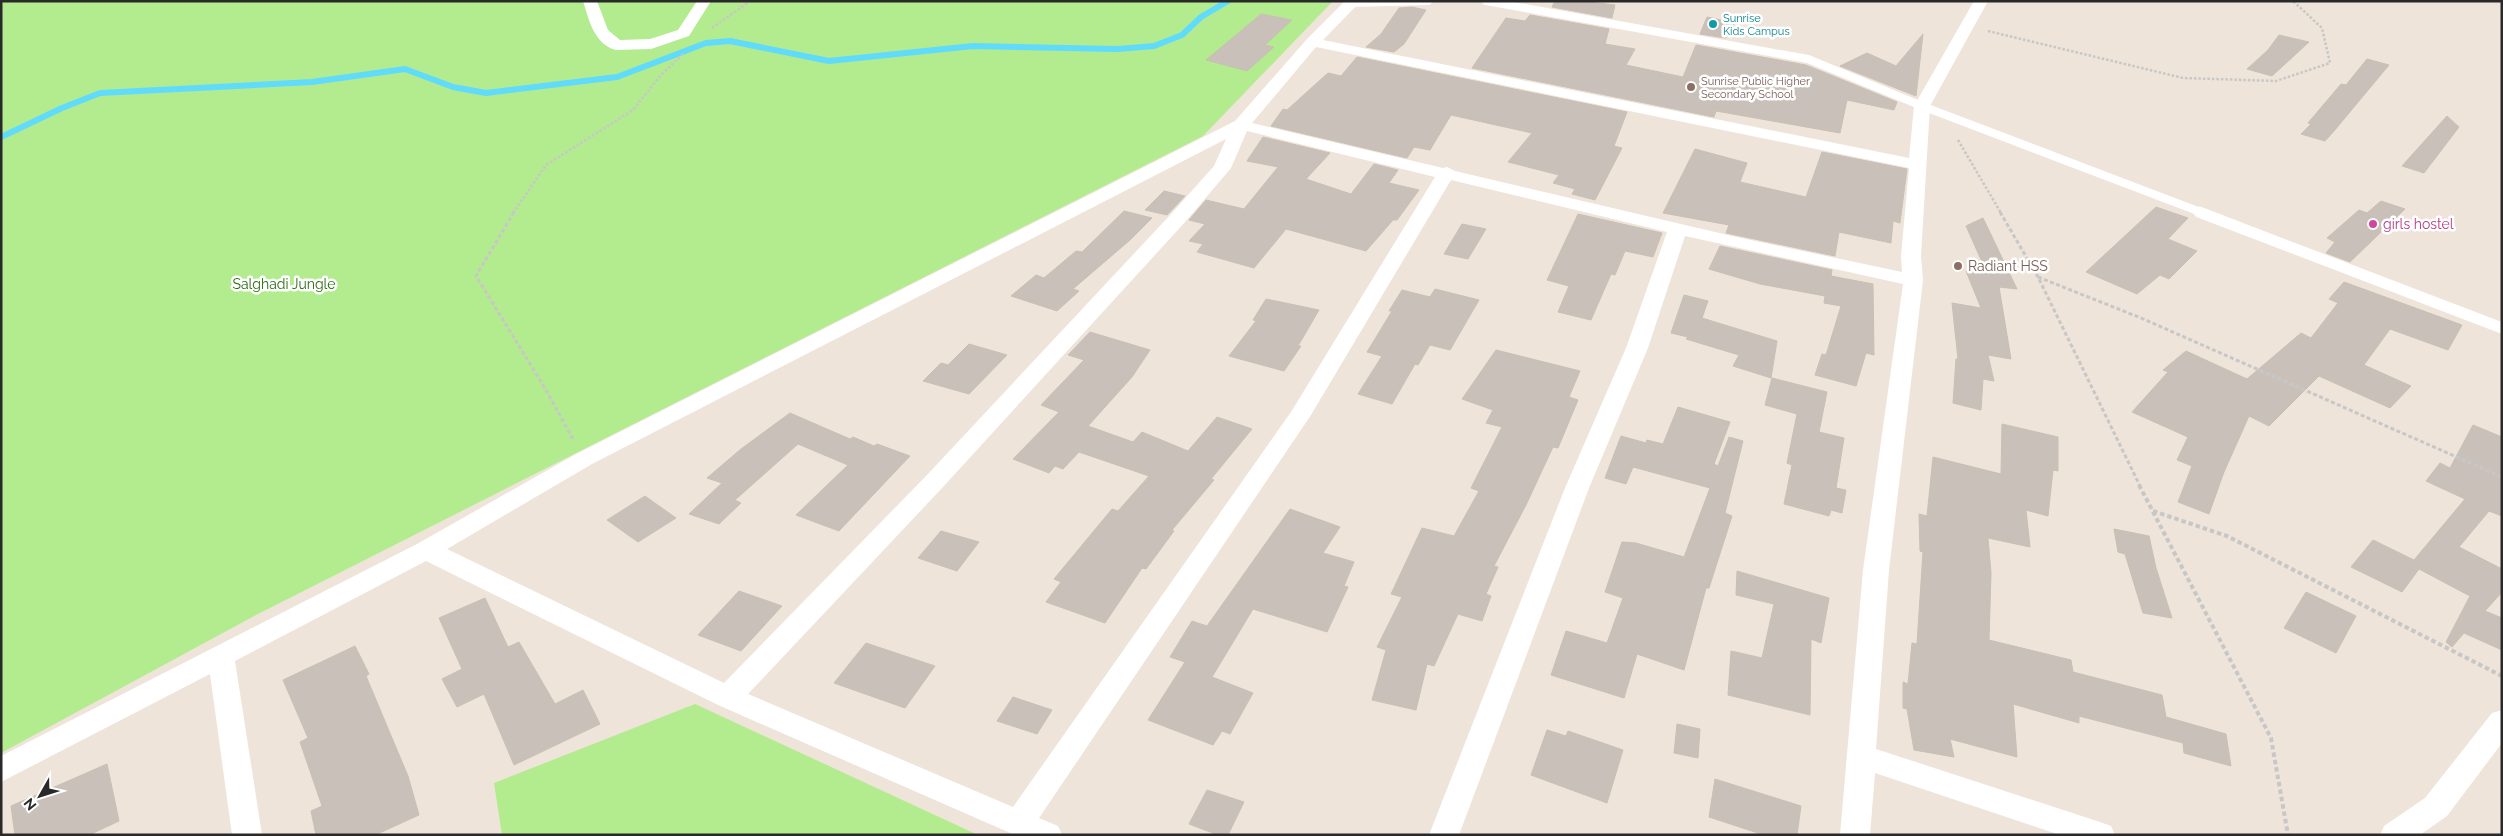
<svg xmlns="http://www.w3.org/2000/svg" width="2503" height="836" font-family="Raleway,sans-serif">
	<rect width="100%" height="100%" fill="#eee4d9"/>
	<path fill="#b3eb8f" d="M1,1H1333L1203,136L256,615L1,753Z
		M695,704L978,835H502L494,783Z"/>
	<g fill="none" stroke-linecap="round" stroke-linejoin="round">
		<path stroke="#60dbfc" stroke-width="6" d="M1,137L62,108L100,93L312,82L405,69L453,87L486,93L617,77L706,43L730,41L829,61L973,46L1118,49L1154,46L1182,35L1201,17L1228,1"/>
	</g>
	<path fill="#c9c1b9" stroke="#c9c0b3" d="M1555,1H1581L1615,5L1612,18L1552,7Z
		M1412,7L1426,10L1404,44L1394,52L1366,47L1381,34L1399,8Z
		M1261,14L1292,20L1265,45L1274,47L1247,71L1206,60Z
		M1530,15L1609,29L1605,44L1635,49L1626,65L1683,77L1696,45L1806,65L1897,102L1894,110L1847,100L1840,133L1716,111L1714,117L1472,68L1506,18L1525,21Z
		M1707,17L1735,23L1726,38L1700,34Z
		M1923,34L1916,96L1840,66L1867,53L1896,66Z
		M2279,35L2309,42L2272,76L2247,69L2268,50Z
		M1357,57L1627,112L1614,146L1622,148L1595,200L1572,194L1575,189L1553,183L1559,175L1508,162L1532,133L1451,115L1430,150L1414,147L1407,158L1271,126L1283,109L1287,110L1328,73L1341,76Z
		M2367,59L2389,65L2334,131L2325,141L2301,134L2311,124L2308,123L2341,84L2346,85Z
		M2447,116L2459,127L2424,173L2402,166Z
		M1263,137L1330,153L1306,179L1351,194L1374,164L1398,170L1389,183L1419,190L1397,220H1393L1366,251L1286,229L1254,268L1197,252L1203,244L1189,241L1205,224L1189,220L1206,200L1244,209L1278,167L1247,161Z
		M1695,149L1747,163L1740,182L1806,197L1822,152L1907,169L1900,223L1893,221L1891,243L1839,232L1835,256L1726,233L1729,225L1663,213Z
		M1164,191L1185,196L1167,215L1145,210Z
		M2381,201L2405,209L2350,262L2326,253L2335,242L2327,238L2359,210L2367,213Z
		M2156,207L2188,218L2168,239L2197,251L2169,279L2160,275L2137,294L2086,272Z
		M1124,211L1152,218L1130,240L1073,289L1079,291L1057,311L1011,296L1036,275L1044,278L1076,251L1082,252Z
		M1578,214L1662,233L1653,257L1625,251L1615,275L1611,274L1591,320L1558,312L1569,286L1547,280Z
		M1983,218L2017,289L1999,287L2011,359L1988,355L1994,381L1983,379L1981,410L1953,403L1956,359H1958L1952,303L1981,308L1966,271L1987,273L1966,226Z
		M1462,224L1486,229L1468,259L1444,254Z
		M1720,246L1832,270L1831,276L1873,284L1874,355L1866,353L1856,386L1815,375L1822,354L1826,355L1841,306L1824,303L1825,296L1760,284L1709,269Z
		M2344,282L2462,325L2448,350L2390,329L2364,365L2411,386L2390,408L2319,376L2269,426L2249,416L2224,472L2209,514L2178,502L2192,466L2177,460L2188,437L2132,412L2168,372L2163,370L2186,351L2247,379L2301,333L2311,338L2338,303L2329,299Z
		M1435,289L1479,300L1450,350L1430,345L1418,365L1415,364L1392,404L1358,394L1382,356L1367,352L1392,311H1389L1402,290L1430,297Z
		M1684,295L1708,301L1702,318L1777,341L1771,378L1733,366L1739,355L1686,339L1688,337L1671,333Z
		M1266,299L1319,310L1298,346H1301L1284,371L1229,356L1256,321L1253,320Z
		M1090,332L1150,350L1132,377L1088,426L1133,442L1142,432L1188,451L1217,417L1252,429L1211,479L1214,480L1172,530L1174,531L1146,569L1142,568L1105,623L1046,602L1061,582L1054,579L1112,509L1118,511L1149,476L1079,452L1063,469L1055,466L1049,473L1013,459L1059,412L1041,405L1084,360L1068,355Z
		M969,344L1007,355L969,394L923,381L941,363L948,365Z
		M1496,350L1580,371L1569,397L1578,400L1558,448L1553,447L1526,505L1494,566L1498,567L1486,594L1491,596L1482,621L1458,614L1434,666L1427,664L1416,710L1372,700L1386,650L1377,647L1402,597L1391,594L1422,528L1454,536L1479,491L1471,488L1502,427L1486,423L1493,410L1462,399Z
		M1772,378L1827,392L1819,432L1844,438L1836,488L1846,490L1842,513L1831,510L1829,516L1784,504L1792,465L1787,463L1797,414L1765,405Z
		M1678,407L1730,422L1714,464L1718,466L1729,437L1743,441L1725,513L1732,516L1709,588H1706L1684,670L1637,654L1624,698L1551,675L1566,631L1607,643L1623,598L1605,592L1622,542L1636,543L1684,557L1710,488L1633,467L1626,484L1605,478L1621,436L1646,443L1647,440L1663,444Z
		M790,413L850,439L853,437L874,446L877,444L910,456L839,531L796,515L848,465L798,444L735,500L741,503L719,524L689,514L722,483L707,478L741,449Z
		M2002,424L2058,437V471L2053,470L2048,516L2026,510L2030,547L1988,538L1991,573L1989,640L2071,660L2073,672L2162,695L2166,717L2226,734L2231,766L2184,753L2183,743L2079,716V723L2013,704L2017,757L1950,739L1954,757L1914,750L1907,709L1903,708V682L1908,684L1912,643L1917,644L1923,552L1920,551L1919,514L1927,516L1933,457L2001,474Z
		M2473,425L2502,437V516L2489,511L2459,547L2502,569V592L2485,611L2502,618V650L2464,633L2452,647L2446,642L2470,596L2419,569L2402,592L2351,567L2373,540L2414,560L2465,499L2426,481L2440,463L2450,468Z
		M645,496L676,518L638,542L607,520Z
		M1290,509L1340,527L1323,553L1354,562L1344,586L1348,587L1327,632L1253,609L1212,677L1253,693L1230,734L1222,731L1213,745L1148,720L1185,662L1170,657L1192,621L1207,626Z
		M2114,529L2149,536L2156,568L2172,618L2143,613L2125,554L2118,552Z
		M941,531L979,542L957,571L918,558Z
		M1737,571L1829,598L1821,643L1811,639L1810,715L1728,695L1731,651L1762,658L1774,604L1736,595Z
		M739,591L782,606L741,651L698,635Z
		M2306,592L2356,616L2336,653L2284,628Z
		M485,598L508,647L519,642L555,704L583,690L600,724L514,765L484,694L457,707L442,679L462,669L439,618Z
		M866,643L935,666L905,708L834,683Z
		M355,646L369,674L366,676L408,776L419,815L375,835H316L311,811L322,806L300,742L308,738L283,680Z
		M1013,697L1052,710L1037,734L997,721Z
		M1677,724L1700,729L1698,758L1674,753Z
		M1547,730L1566,736L1568,731L1623,750L1607,803L1531,775Z
		M107,764L119,821L89,835H15L11,806Z
		M1715,779L1801,806L1797,835H1764L1709,817Z
		M1207,790L1244,802L1228,835H1218L1189,824Z"/>
	<g fill="none" stroke-linecap="round" stroke-linejoin="round">
		<path stroke="#c7c7c7" stroke-width="2.5" stroke-dasharray="2.5 2" stroke-linecap="butt" d="M712,28L750,1
			M1988,31L2183,78L2276,81L2330,63L2322,28L2293,1
			M1958,140L2001,213
			M513,213L546,165L633,110L660,76L683,54"/>
		<path stroke="#c7c7c7" stroke-width="3" stroke-dasharray="4 2.5" stroke-linecap="butt" d="M514,212L476,276L546,390L574,441
			M2000,212L2038,277L2140,486
			M2038,277L2141,318L2502,477"/>
		<path stroke="#c7c7c7" stroke-width="4" stroke-dasharray="4.5 3" stroke-linecap="butt" d="M2139,485L2271,738L2288,835
			M2153,511L2227,536L2502,676"/>
		<path stroke="#fff" stroke-width="8" d="M1486,1L1808,59L1922,106L2203,213
			M1352,3L1428,1"/>
		<path stroke="#fff" stroke-width="11" d="M2199,212L2502,328"/>
		<path fill="#fff" fill-rule="evenodd" d="M583,1H597L608,30L620,40L650,39L678,30L697,1H711L689,36L651,49L616,50C594,44 589,20 583,1Z
			M1345,1H1361L1323,40L1909,158L1914,106L1974,1H1988L1930,106L1921,256L1923,280L1889,570L1876,749L2100,822L2111,826L2115,835H2060L1875,773L1870,835H1840L1863,570L1903,284L1685,236L1648,348L1589,488L1459,835H1429L1565,488L1626,348L1667,232L1451,180L1311,415L1039,818L1058,826L1062,835H1014L1008,832L718,705L426,561L235,661L262,835H232L210,674L1,782V756L417,544L576,454L1235,121L1307,39ZM1316,47L1909,168L1901,256L1902,272L1732,236L1455,171L1447,167L1443,168L1252,123ZM1247,131L1435,177L1291,412L1013,807L748,694L943,487L1186,221L1231,168ZM1226,139L1214,166L1172,213L927,475L724,683L447,549L592,464Z
			M2502,710V743L2447,816L2420,835H2380L2384,826L2425,798L2492,713Z"/>
	</g>
	<circle fill="#0f9aa8" stroke="#fff" stroke-width="2" cx="1713" cy="24" r="5"/>
	<g fill="#8d6e63" stroke="#fff" stroke-width="2">
		<circle cx="1691" cy="87" r="5"/>
		<circle cx="1958" cy="266" r="5"/>
	</g>
	<circle fill="#d1479c" stroke="#fff" stroke-width="2" cx="2373" cy="224" r="5"/>
	<g text-anchor="middle" dominant-baseline="central" stroke-width="5" stroke-linejoin="round" paint-order="stroke">
		<g font-size="11" fill="#0d838f" stroke="#fff" text-anchor="start">
			<text x="1723" y="18">Sunrise<tspan x="1723" dy="13">Kids Campus</tspan></text>
		</g>
		<g font-size="11" fill="#785e54" stroke="#fff" text-anchor="start">
			<text x="1701" y="81">Sunrise Public Higher<tspan x="1701" dy="13">Secondary School</tspan></text>
		</g>
		<g font-size="14" fill="#b23c85" stroke="#fff" text-anchor="start">
			<text x="2383" y="224">girls hostel</text>
		</g>
		<g font-size="14" fill="#785e54" stroke="#fff" text-anchor="start">
			<text x="1968" y="266">Radiant HSS</text>
		</g>
		<g font-size="14" fill="#2a6e11" stroke="#fff">
			<text x="284" y="284">Salghadi Jungle</text>
		</g>
	</g>
	<rect width="2503" height="836" fill="none" stroke="#292929" stroke-width="5"/>
	<g transform="translate(40 796) rotate(231)" stroke="#ffffff" stroke-width="4" paint-order="stroke">
	<path d="M0-4L9 19L0 12L-9 19Z" fill="#292929"/>
	<text y="-8" font-size="14" font-weight="bold" text-anchor="middle" fill="#292929">N</text>
	</g>
</svg>
